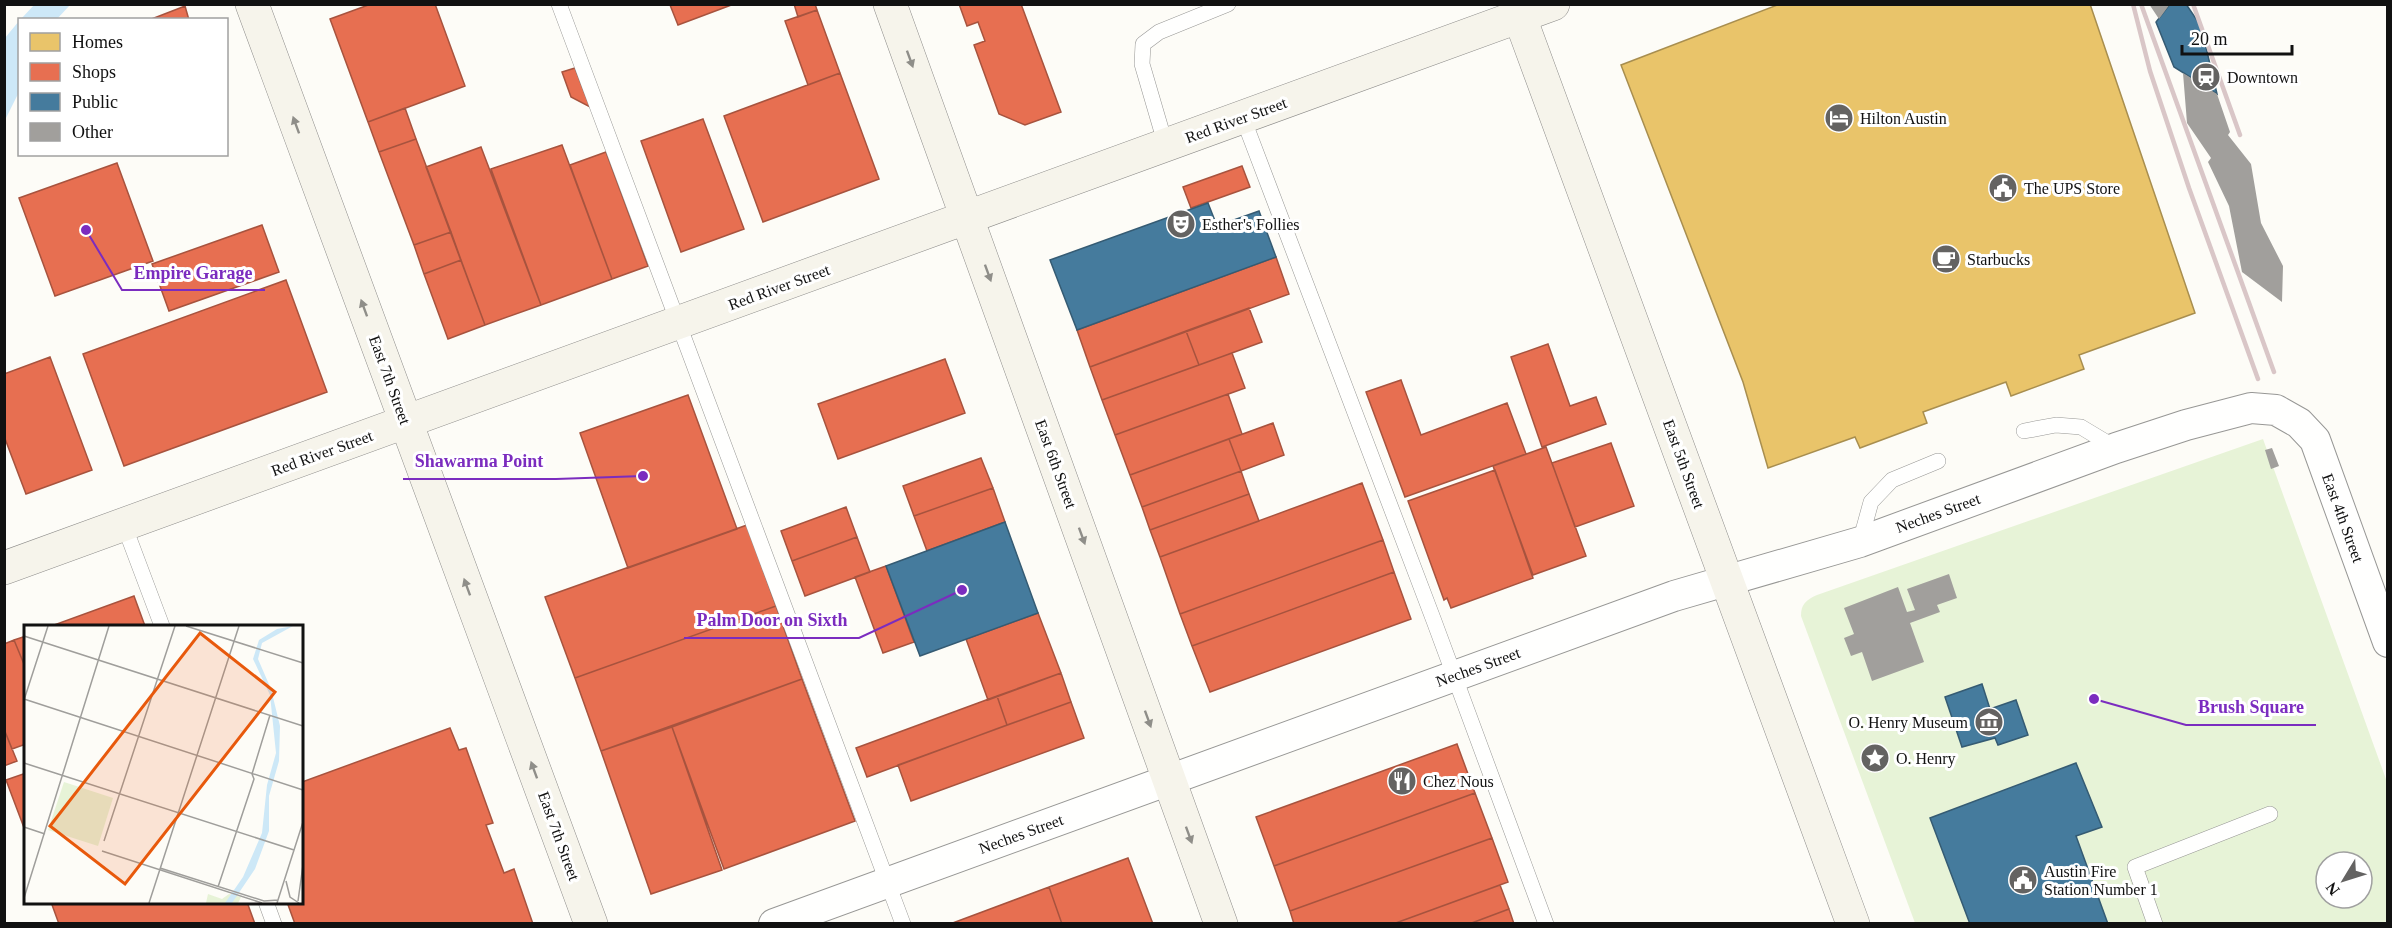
<svg xmlns="http://www.w3.org/2000/svg" width="2392" height="928" font-family="Georgia,serif">
	<rect width="100%" height="100%" fill="#fdfcf7"/>
	<path fill="#e7f3d7" fill-rule="evenodd" d="M2263,439L2387,782V923H1915L1801,616C1801,604 1806,600 1817,595ZM2326,862H2362V898H2326Z"/>
	<path fill="#cde8f7" d="M35,4H70V5L57,19H21Z
		M19,21V92L5,120V38Z"/>
	<path fill="#e9c46a" stroke="#a88e4f" stroke-width="1.5" d="M1780,4H2090L2195,313L2079,355L2084,369L2011,396L2006,382L1923,412L1927,423L1860,448L1855,437L1768,468L1743,382L1621,65Z"/>
	<path fill="#e76f51" stroke="#a7533e" stroke-width="1.5" d="M371,4H435L465,86L368,122L330,19Z
		M671,4H734L678,25L670,5Z
		M794,4H815L817,10L798,17Z
		M959,4H1021L1061,112L1025,125L999,114L974,45L985,41L978,22L967,26Z
		M185,6L189,20H149Z
		M817,10L840,73L808,85L785,21Z
		M575,68L590,107L571,97L562,72Z
		M840,73L879,179L763,222L724,116Z
		M405,108L416,139L379,152L368,122Z
		M703,119L744,229L681,252L641,141Z
		M416,139L451,232L414,245L379,152Z
		M562,145L612,279L541,305L491,169Z
		M481,147L541,305L485,325L426,167Z
		M606,152L648,266L612,279L570,165Z
		M117,163L153,261L55,296L19,198Z
		M1242,166L1250,187L1191,208L1183,187Z
		M262,225L279,272L169,311L152,264Z
		M451,232L461,260L424,274L414,245Z
		M1276,257L1289,294L1090,367L1077,330Z
		M461,260L485,325L448,339L424,274Z
		M286,280L327,392L124,466L83,354Z
		M1249,308L1262,342L1199,365L1186,331Z
		M1186,331L1199,365L1102,400L1090,367Z
		M1548,344L1570,406L1596,397L1606,424L1542,447L1511,357Z
		M1232,353L1245,388L1115,435L1102,400Z
		M50,357L92,470L26,494L4,436V374Z
		M945,359L965,413L838,459L818,404Z
		M1401,380L1421,435L1507,403L1526,454L1405,497L1366,392Z
		M1228,394L1242,434L1130,475L1115,435Z
		M688,395L737,529L628,568L580,433Z
		M1273,423L1284,455L1241,471L1229,439Z
		M1229,439L1241,471L1142,507L1130,475Z
		M1611,443L1634,506L1575,527L1552,463Z
		M1546,447L1586,556L1533,575L1493,466Z
		M981,458L993,488L914,516L903,486Z
		M1495,470L1533,578L1451,608L1447,598L1444,600L1408,501Z
		M1241,471L1249,494L1150,530L1142,507Z
		M1362,483L1383,540L1180,614L1160,557Z
		M993,488L1005,522L927,551L914,516Z
		M1249,494L1259,521L1160,557L1150,530Z
		M846,507L857,537L792,561L781,531Z
		M747,525L776,606L575,678L545,597Z
		M857,537L870,572L805,596L792,561Z
		M1383,540L1394,572L1192,646L1180,614Z
		M886,566L914,642L883,653L855,577Z
		M1394,572L1411,619L1210,692L1192,646Z
		M134,596L145,626H55L54,625Z
		M776,606L802,679L601,751L575,678Z
		M1038,613L1061,673L988,700L966,639Z
		M26,636V669L14,640Z
		M14,640L26,669V744L12,749L4,729V644Z
		M1061,673L1071,702L1007,725L997,696Z
		M802,679L855,821L724,869L672,727Z
		M997,696L1007,725L867,777L856,748Z
		M1071,702L1084,738L911,801L898,765Z
		M672,727L722,870L651,894L601,751Z
		M450,728L459,750L466,748L493,823L486,825L504,873L514,869L533,924H295L287,902H302V782Z
		M4,729L17,761L4,766Z
		M1457,744L1475,793L1274,866L1256,817Z
		M26,773V833L6,780Z
		M1475,793L1492,838L1290,911L1274,866Z
		M1492,838L1508,882L1393,924H1294L1290,911Z
		M1128,858L1153,924H1062L1049,887Z
		M1500,885L1509,909L1469,924H1393Z
		M1049,887L1062,924H950Z
		M51,902H247L255,924H59Z
		M1509,909L1514,924H1469Z"/>
	<path fill="#457b9d" stroke="#355b73" stroke-width="1.5" d="M2170,4H2186L2201,26L2217,94L2174,67L2156,22Z
		M1208,203L1217,226L1259,211L1276,257L1077,330L1050,260Z
		M1005,522L1038,613L920,656L886,566Z
		M1982,684L1990,709L2016,700L2028,735L1998,745L1995,738L1962,747L1945,697Z
		M2076,763L2102,827L2076,836L2108,924H1970L1930,818Z"/>
	<path fill="#a19f9c" d="M2149,4H2170L2159,19Z
		M2183,73L2217,94L2230,132L2228,135L2251,164L2261,223L2283,266L2282,302L2242,272L2229,206L2208,162L2211,158L2187,123Z
		M2272,448L2279,466L2271,469L2265,450Z
		M1949,574L1957,598L1937,605L1940,612L1910,623L1924,662L1872,681L1862,652L1851,656L1844,638L1854,634L1844,608L1898,587L1907,612L1915,610L1907,589Z"/>
	<g fill="none" stroke-linecap="round" stroke-linejoin="round">
		<g stroke="#979795" stroke-width="16">
			<path id="lane" d="M559,4L903,924
				M1243,118L1434,621L1546,924
				M1166,146L1142,64L1143,44L1159,32L1228,4
				M2024,431L2056,425L2081,427L2116,448
				M124,525L162,626
				M1860,542L1871,502L1892,480L1938,461
				M266,902L274,924
				M2155,924L2135,867L2270,814"/>
		</g>
		<g stroke="#979795" stroke-width="32">
			<path id="street" d="M774,924L1674,596L1860,542L2116,448L2186,425L2251,408L2276,410L2299,423L2315,440L2388,642"/>
		</g>
		<g stroke="#8e8d8b" stroke-width="34">
			<path id="secondary" d="M252,4L591,924
				M890,4L1221,924
				M1515,4L1853,924
				M4,568L1553,4"/>
		</g>
		<use href="#lane" stroke="#fffffe" stroke-width="15"/>
		<use href="#street" stroke="#fffffe" stroke-width="30"/>
		<use href="#secondary" stroke="#f6f4eb" stroke-width="33"/>
		<path stroke="#d9c6c7" stroke-width="4.5" d="M2133,4L2150,71L2189,188L2258,379
			M2141,4L2274,372
			M2193,4L2240,135"/>
	</g>
	<defs><path id="oneway-solid" d="M-6-.8H1V-3.2L6.5 0L1 3.2V.8H-6Z" transform="scale(1.5)"/></defs>
	<g fill="#8f8e89">
		<use href="#oneway-solid" transform="translate(910 59) rotate(70)"/>
		<use href="#oneway-solid" transform="translate(296 125) rotate(-110)"/>
		<use href="#oneway-solid" transform="translate(988 273) rotate(70)"/>
		<use href="#oneway-solid" transform="translate(364 308) rotate(-110)"/>
		<use href="#oneway-solid" transform="translate(1082 536) rotate(70)"/>
		<use href="#oneway-solid" transform="translate(467 587) rotate(-110)"/>
		<use href="#oneway-solid" transform="translate(1148 719) rotate(70)"/>
		<use href="#oneway-solid" transform="translate(534 770) rotate(-110)"/>
		<use href="#oneway-solid" transform="translate(1189 835) rotate(70)"/>
	</g>
	<defs>
		<g id="station-disc" transform="scale(1.5)"><circle r="9.5" fill="#646362" stroke="#fff"/><path d="M-3-6H3Q5-6 5-4V2Q5 4 3 4L4.5 6H3L1.5 4h-3L-3 6H-4.5L-3 4Q-5 4-5 2V-4Q-5-6-3-6ZM-3.5-4v3h7v-3ZM-3.5 1v1.5H-2V1ZM2 1v1.5H3.5V1Z" fill="#fff"/></g>
		<g id="hotel-disc" transform="scale(1.5)"><circle r="9.5" fill="#646362" stroke="#fff"/><path d="M-6-4.5h1.5V1H6V5H4.5V3h-9V5H-6ZM-4 0a1.8 1.8 0 1 1 3.6 0ZM.5 0V-2.5h3Q6-2.5 6 0Z" fill="#fff"/></g>
		<g id="civic-disc" transform="scale(1.5)"><circle r="9.5" fill="#646362" stroke="#fff"/><path d="M-.6-6.5H3V-4.5H.6V-3L4-1V1h2V6H-6V1h2V-1L-.6-3ZM-1.2 2.5V6h2.4V2.5Z" fill="#fff"/></g>
		<g id="theatre-disc" transform="scale(1.5)"><circle r="9.5" fill="#646362" stroke="#fff"/><path d="M-5-5.5Q0-4 5-5.5V0Q5 5 0 6Q-5 5-5 0ZM-3.3-2.5H-1v1.5H-3.3ZM1-2.5H3.3v1.5H1ZM-2.8 1Q0 5.5 2.8 1Z" fill="#fff"/></g>
		<g id="cafe-disc" transform="scale(1.5)"><circle r="9.5" fill="#646362" stroke="#fff"/><path d="M-5.5-4.5H6V0H3Q3 3.5 0 3.5H-2.5Q-5.5 3.5-5.5 0ZM3-3.2v2h1.7v-2ZM-6 4.5H4V6H-6Z" fill="#fff"/></g>
		<g id="museum-disc" transform="scale(1.5)"><circle r="9.5" fill="#646362" stroke="#fff"/><path d="M0-6L6-3V-2H-6V-3ZM-5-1h2V3h-2ZM-1-1h2V3h-2ZM3-1h2V3H3ZM-6 4H6V6H-6Z" fill="#fff"/></g>
		<g id="sight-disc" transform="scale(1.5)"><circle r="9.5" fill="#646362" stroke="#fff"/><path d="M0-6L1.8-2.2L6-1.7L2.9 1.2L3.7 5.4L0 3.3L-3.7 5.4L-2.9 1.2L-6-1.7L-1.8-2.2Z" fill="#fff"/></g>
		<g id="restaurant-disc" transform="scale(1.5)"><circle r="9.5" fill="#646362" stroke="#fff"/><path d="M-5-6h1v4h1v-4h1v4h1v-4h1v5L-1.5 .5V6h-2V.5L-5-1ZM5-6V6H3V1.5H1.5Q1.5-4 5-6Z" fill="#fff"/></g>
	</defs>
	<g fill-rule="evenodd">
		<use href="#station-disc" x="2206" y="77"/>
		<use href="#hotel-disc" x="1839" y="118"/>
		<use href="#civic-disc" x="2003" y="188"/>
		<use href="#theatre-disc" x="1181" y="224"/>
		<use href="#cafe-disc" x="1946" y="259"/>
		<use href="#museum-disc" x="1989" y="722"/>
		<use href="#sight-disc" x="1875" y="758"/>
		<use href="#restaurant-disc" x="1402" y="781"/>
		<use href="#civic-disc" x="2023" y="880"/>
	</g>
	<g text-anchor="middle" dominant-baseline="central" stroke-width="6" stroke-linejoin="round" paint-order="stroke">
		<g font-size="16" fill="#111" stroke="#fff" text-anchor="start">
			<text x="2227" y="77">Downtown</text>
			<text x="1860" y="118">Hilton Austin</text>
			<text x="2024" y="188">The UPS Store</text>
			<text x="1202" y="224">Esther's Follies</text>
			<text x="1967" y="259">Starbucks</text>
			<text x="1968" y="722" text-anchor="end">O. Henry Museum</text>
			<text x="1896" y="758">O. Henry</text>
			<text x="1423" y="781">Chez Nous</text>
			<text x="2044" y="871">Austin Fire<tspan x="2044" dy="18">Station Number 1</tspan></text>
		</g>
		<g font-size="16" fill="#111" stroke="#fff">
			<text transform="translate(1236 120) rotate(-20)">Red River Street</text>
			<text transform="translate(779 287) rotate(-20)">Red River Street</text>
			<text transform="translate(390 380) rotate(70)">East 7th Street</text>
			<text transform="translate(322 453) rotate(-20)">Red River Street</text>
			<text transform="translate(1056 464) rotate(70)">East 6th Street</text>
			<text transform="translate(1684 464) rotate(70)">East 5th Street</text>
			<text transform="translate(1938 513) rotate(-20)">Neches Street</text>
			<text transform="translate(2343 518) rotate(70)">East 4th Street</text>
			<text transform="translate(1478 667) rotate(-20)">Neches Street</text>
			<text transform="translate(1021 834) rotate(-20)">Neches Street</text>
			<text transform="translate(559 836) rotate(70)">East 7th Street</text>
		</g>
	</g>
	<g transform="translate(24 625)">
		<rect width="279" height="279" fill="#fdfcf7"/>
		<path d="M40,157L89,173L74,221L24,205ZM184,269L198,274L205,269L217,272L214,278H182Z" fill="#e7f3d7"/>
		<path d="M269,1L238,18L234,34L247,64L256,101L255,136L245,171V206L231,244L208,278H201L219,252L238,208L243,160L252,128L246,70L229,34L235,15L253,4Z" fill="#cde8f7"/>
		<path fill="none" stroke="#9f9e9b" stroke-width="1.5" d="M162,1L279,38M0,11L279,101M0,74L279,165M0,75L24,1M0,138L270,225M0,202L21,209M80,216L151,1M78,226L238,278M136,243L240,276L254,275M262,256L266,272L275,278M194,262L230,154L228,149L246,90M0,273L85,1M274,276L279,240M125,278L215,1M253,278L279,197"/>
		<path fill="#e8590c" fill-opacity="0.15" stroke="#e8590c" stroke-width="3" d="M176,8L251,67L101,259L26,201Z"/>
		<rect width="279" height="279" fill="none" stroke="#111" stroke-width="3"/>
	</g>
	<path fill="none" stroke="#7b2cbf" stroke-width="2" d="M86 230L122 290H265M643 476L556 479H403M962 590L859 638H684M2094 699L2186 725H2316"/>
	<g fill="#7b2cbf" stroke="#fff" stroke-width="2">
		<circle cx="86" cy="230" r="6"/>
		<circle cx="643" cy="476" r="6"/>
		<circle cx="962" cy="590" r="6"/>
		<circle cx="2094" cy="699" r="6"/>
	</g>
	<g font-size="18" text-anchor="middle" font-weight="bold" fill="#7b2cbf" stroke="#fff" stroke-width="6" stroke-linejoin="round" paint-order="stroke">
		<text x="193" y="279">Empire Garage</text>
		<text x="479" y="467">Shawarma Point</text>
		<text x="772" y="626">Palm Door on Sixth</text>
		<text x="2251" y="713">Brush Square</text>
	</g>
	<rect width="2392" height="928" fill="none" stroke="#111111" stroke-width="12"/>
	<rect x="18" y="18" width="210" height="138" fill="#ffffff" stroke="#a0a0a0" stroke-width="1.5"/>
	<rect x="30" y="33" width="30" height="18" fill="#e9c46a" stroke="#a0a0a0" stroke-width="1.5"/>
	<text x="72" y="48" font-size="18" fill="#111111">Homes</text>
	<rect x="30" y="63" width="30" height="18" fill="#e76f51" stroke="#a0a0a0" stroke-width="1.5"/>
	<text x="72" y="78" font-size="18" fill="#111111">Shops</text>
	<rect x="30" y="93" width="30" height="18" fill="#457b9d" stroke="#a0a0a0" stroke-width="1.5"/>
	<text x="72" y="108" font-size="18" fill="#111111">Public</text>
	<rect x="30" y="123" width="30" height="18" fill="#a19f9c" stroke="#a0a0a0" stroke-width="1.5"/>
	<text x="72" y="138" font-size="18" fill="#111111">Other</text>
	<g transform="translate(2344 880) rotate(232)"><circle r="28" fill="#ffffff" stroke="#a0a0a0" stroke-width="1.5"/>
	<path d="M0-4.5L10 22L0 15L-10 22Z" fill="#646362"/>
	<text y="-9" font-size="16" font-weight="bold" text-anchor="middle" fill="#111111">N</text>
	</g>
	<path d="M2182 45v9h110v-9" fill="none" stroke="#111111" stroke-width="3"/>
	<text x="2191" y="45" font-size="18" fill="#111111" stroke="#ffffff" stroke-width="4.5" paint-order="stroke">20 m</text>
</svg>
